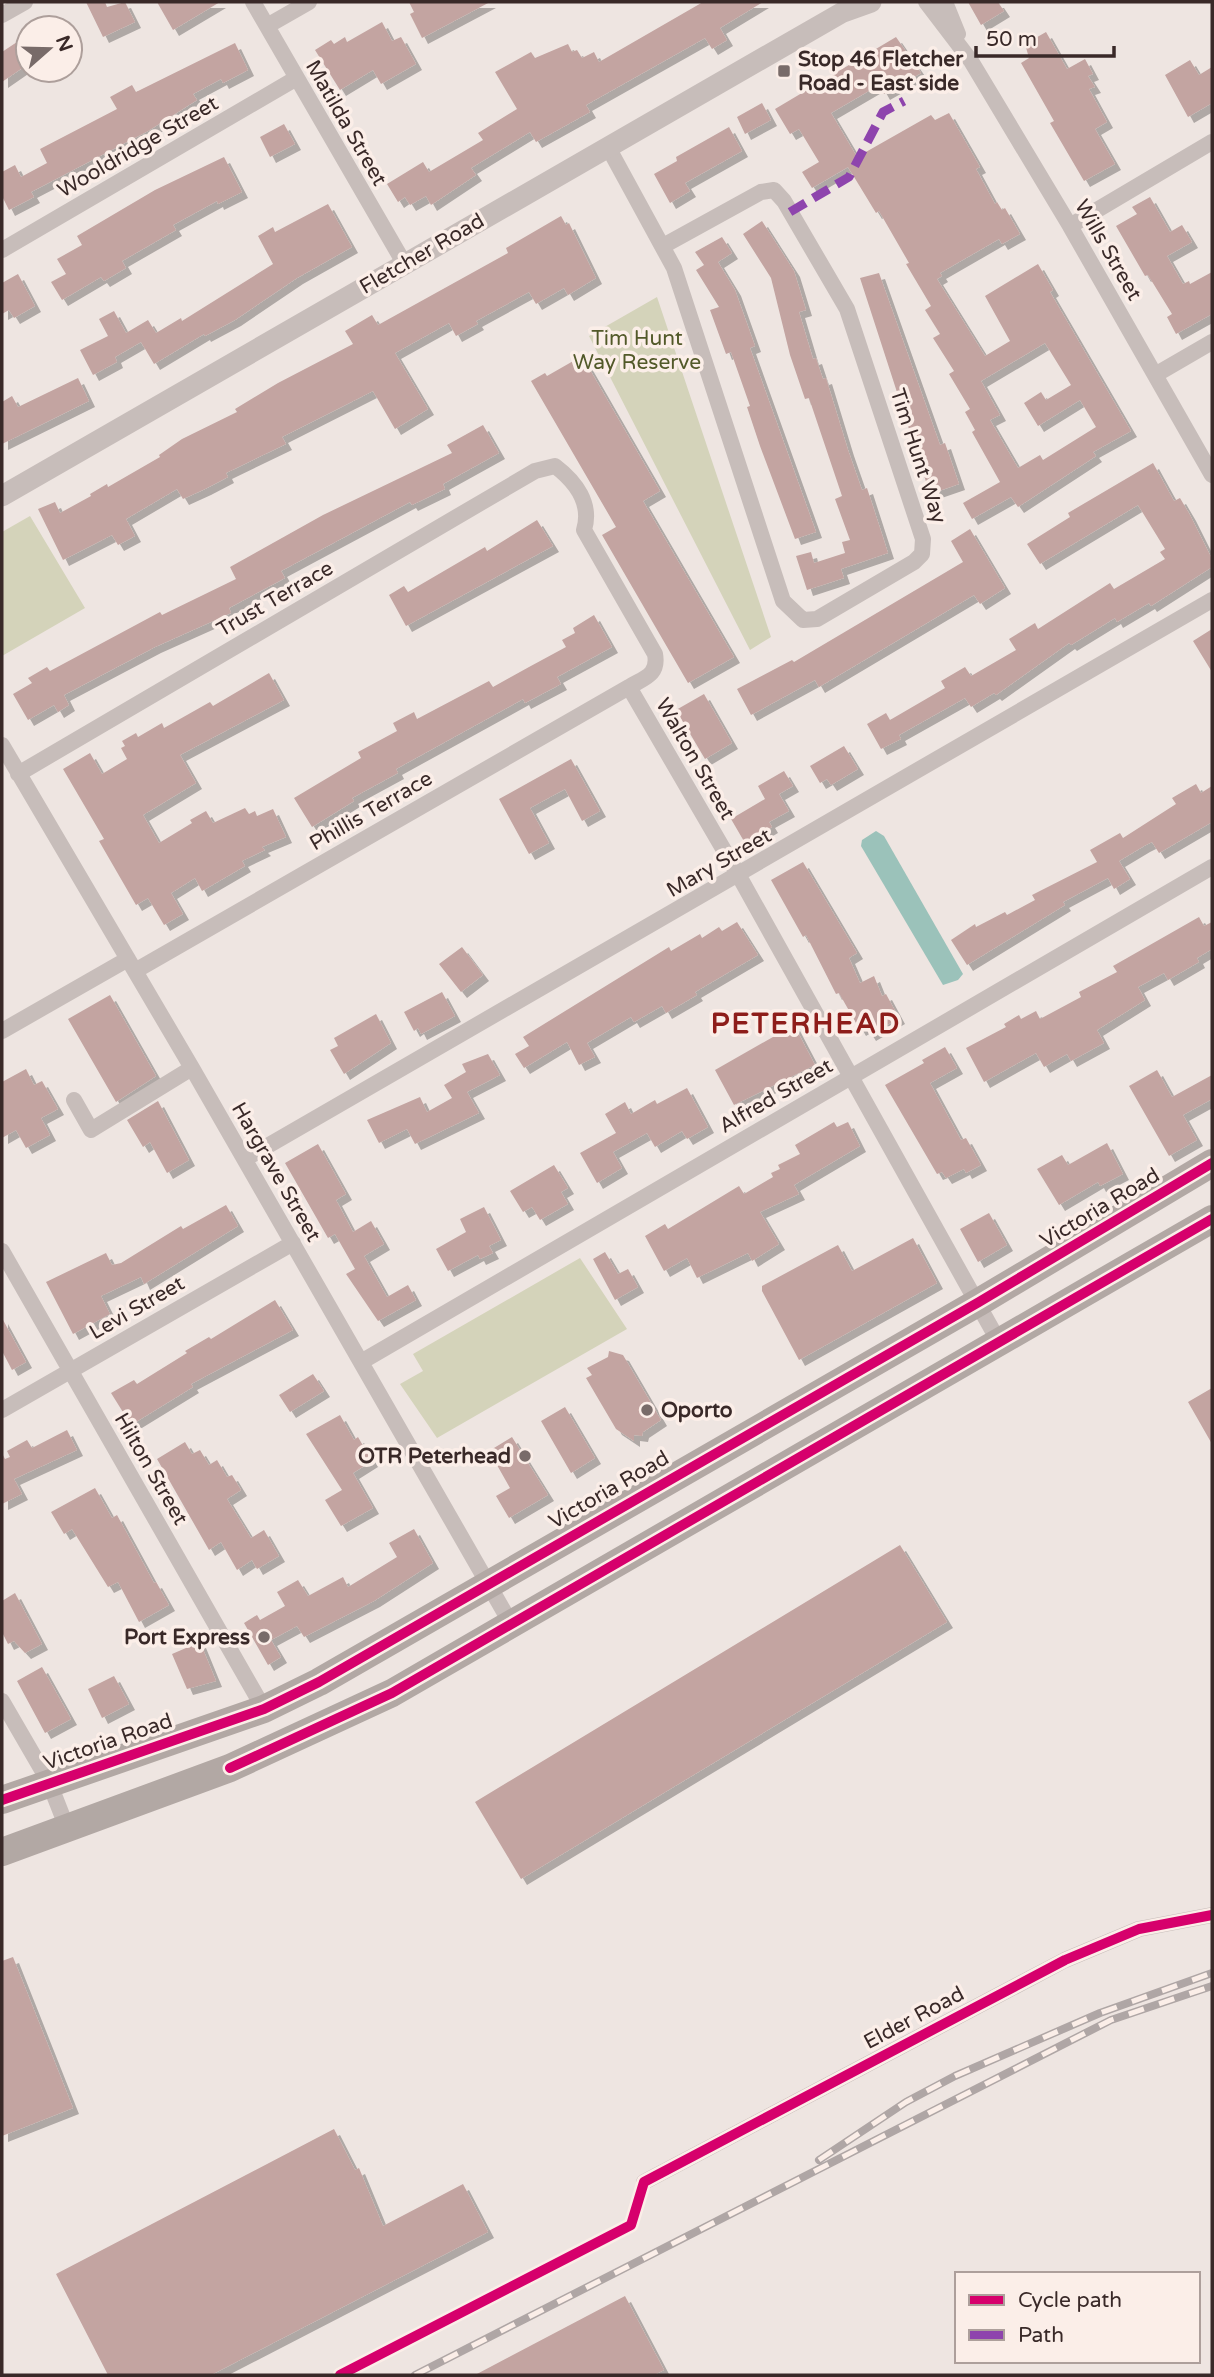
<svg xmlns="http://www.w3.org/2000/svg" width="1214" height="2377" font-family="'Varela Round',sans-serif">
	<defs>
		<filter id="shadow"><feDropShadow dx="6" dy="6" stdDeviation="0" flood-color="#0004"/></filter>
	</defs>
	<rect width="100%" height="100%" fill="#eee5e1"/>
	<path fill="#d4d3ba" d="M657,297L771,637L750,650L589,336Z
		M30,516L85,608L2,656V532Z
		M580,1258L627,1329L437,1438L400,1384L423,1371L413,1354Z"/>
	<path fill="#9bc2ba" d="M876,831L884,836L963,974L958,980L943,985L861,846L862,840Z"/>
	<path fill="#c3a4a1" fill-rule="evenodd" filter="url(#shadow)" d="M86,2H105L107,7L125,2L135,22L103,37Z
		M157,2H220L173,30Z
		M409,2H490L422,38L410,14L414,12Z
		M703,2H763L720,28L727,40L712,49L705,38L586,105L590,112L536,142L530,132L471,168L476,175L431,205L426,196L410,205L405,197L398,202L387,184L423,162L429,172L483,140L478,133L517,109L495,72L531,52L535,58L568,44L572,52L577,50L582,58L594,52L599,62Z
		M968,2H998L1004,11L981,25Z
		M382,22L392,41L401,37L416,64L381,84L373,70L340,90L315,50L331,40L334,44L345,37L347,42Z
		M1046,32L1067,69L1085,59L1093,74L1088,76L1095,87L1089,89L1107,122L1095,129L1115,164L1084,181L1050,123L1054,121L1021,63L1029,58L1025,44Z
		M896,37L921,73L884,94L879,85L831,113L857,157L931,115L935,120L949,113L980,167L976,169L995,204L997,202L1002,210L1005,208L1020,234L1002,244L999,239L940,273L942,276L937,279L985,356L1010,341L985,296L1038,264L1053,290L1050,292L1131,431L1093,452L1096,456L1018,507L1011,497L972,519L963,503L1000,482L972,432L975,430L965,412L970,409L949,374L954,371L933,338L940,334L925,310L931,306L906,264L909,263L879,211L876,213L848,167L812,188L802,172L819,162L799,129L790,134L775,109ZM1045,343L1071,385L1046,400L1041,392L1024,403L1038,426L1080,400L1096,427L1043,460L1040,455L1018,468L990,420L1000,415L981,381Z
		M17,42L28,59V64L2,82V52Z
		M235,43L248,70L223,83L221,79L193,94L197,100L148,131L31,192L34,197L9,210L2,196V172L15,165L21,177L47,163L40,149L117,109L110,97L132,85L136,92Z
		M1190,60L1199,75L1212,67V103L1188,117L1165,75Z
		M762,103L771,120L745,134L737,117Z
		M284,124L295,144L270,157L260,137Z
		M729,127L742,151L685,183L690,191L670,203L654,174L677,161L676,157Z
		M224,157L242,192L218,204L217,201L173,225L176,230L122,261L126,268L104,281L101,277L62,300L51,282L66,274L57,259L82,245L77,236L155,190Z
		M1150,197L1170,232L1182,225L1192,242L1167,256L1183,284L1189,281L1190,284L1212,272V314L1176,334L1167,317L1172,314L1148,275L1145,276L1116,226L1137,214L1132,207Z
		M328,204L352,247L297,278L235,320L205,336L204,334L154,364L141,342L115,357L117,362L93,375L80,350L108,336L99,319L114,311L126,333L148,320L156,333L181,318L182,321L273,264L258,236L273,227L275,232Z
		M561,216L566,225L569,223L596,278L568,295L564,288L536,304L529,292L476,321L478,324L456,336L449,323L395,353L428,409L395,429L373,391L282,437L286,444L226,473L228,477L205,489L183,499L177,489L126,519L135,536L118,545L112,535L63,560L38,509L55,502L60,513L91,496L90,494L107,484L108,487L160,457L159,455L182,439L237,412L235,409L278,383L353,344L345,331L372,315L378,325L508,253L506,248Z
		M762,221L794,271L806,310L799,312L813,359L816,358L823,379L826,378L848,450L862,490L867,488L888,553L841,569L844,578L807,590L796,556L811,552L814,563L845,553L842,542L850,540L835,499L842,496L809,398L805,399L790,355L771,278L743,234Z
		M722,237L732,253L718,262L735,290L755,346L750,348L816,532L795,539L760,446L747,407L750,406L731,352L726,354L710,310L719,307L696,270L704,265L695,252Z
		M879,273L940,445L945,443L959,484L930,494L860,278Z
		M18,274L35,306L14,318L9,310L2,314V283Z
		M582,356L660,491L643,501L734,657L688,683L602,535L616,527L531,381L545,373L547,376Z
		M78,378L89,401L2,444V402L12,396L18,407Z
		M483,425L499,453L443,484L445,489L412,505L410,502L281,571L285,578L229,608L231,613L155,647L64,695L69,705L58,712L54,705L28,720L13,694L32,683L28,678L47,667L50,671L160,612L162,615L236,579L230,567L323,515L452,453L447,445Z
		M1153,463L1174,501L1180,498L1190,515L1212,559V567L1151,606L1149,603L1117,622L1115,618L1071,645L1069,643L996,695L994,693L971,707L965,698L899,735L901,739L881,749L867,724L886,713L890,720L945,688L941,681L965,667L971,676L1016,650L1009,639L1035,623L1038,629L1110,583L1114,589L1165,559L1160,552L1165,549L1138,505L1040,564L1027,544L1070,517L1068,513Z
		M537,520L553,546L406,626L389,595L404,586L408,592L485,547L487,551Z
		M970,529L1005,588L980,604L974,595L819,687L815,680L751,715L737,689L792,660L794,662L963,562L951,541Z
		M594,615L612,647L557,677L561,684L525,703L523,699L396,769L398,773L352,798L354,801L312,827L294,798L361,758L358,752L397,731L393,723L414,712L417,719L489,681L493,687L529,667L566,647L562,640L575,633L573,628Z
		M1212,629V672L1193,641Z
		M269,673L284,700L180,755L196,783L143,815L159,843L192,823L190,820L206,811L213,823L245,808L249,814L255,811L257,816L273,809L286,837L262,847L265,850L242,861L245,866L202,891L195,878L171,893L183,914L164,925L148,898L136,905L99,841L104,839L63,769L90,753L102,774L127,759L121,748L125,746L122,741L136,733L138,737L162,723L164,728L210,702L213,706Z
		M704,694L732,743L705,759L676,710Z
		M844,746L858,769L831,785L827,779L820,783L810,766Z
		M571,759L600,811L582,821L565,789L530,808L549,843L529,854L499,799Z
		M784,771L793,786L779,794L789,811L769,822L772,827L745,843L731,819L765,799L758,786Z
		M1196,784L1201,793L1212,786V822L1159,853L1152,842L1144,846L1119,861L1130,879L1114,889L1108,878L1063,902L1065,905L967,965L951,940L975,924L976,927L1005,912L1007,915L1035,900L1032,895L1097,862L1090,850L1120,833L1123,838L1176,804L1172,798Z
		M803,862L857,953L849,958L860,983L874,976L882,996L886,994L899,1018L870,1035L865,1027L860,1030L839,993L836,994L806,935L803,937L771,880Z
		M1199,917L1204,926L1212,922V949L1197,958L1199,962L1168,980L1164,973L1138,987L1145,1000L1097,1030L1104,1043L1071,1061L1067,1054L1044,1067L1036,1053L984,1082L966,1048L1006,1027L1004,1024L1019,1015L1021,1019L1036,1011L1040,1019L1081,997L1079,992L1117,972L1113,966Z
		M737,922L758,955L695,992L697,995L666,1013L662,1006L634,1022L631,1017L587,1043L595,1057L579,1065L567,1042L524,1068L515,1054L529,1046L523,1037L669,947L671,951L700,934L702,938L719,927L722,931Z
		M462,947L483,975L461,992L439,964Z
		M442,992L455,1016L421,1034L418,1028L414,1031L404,1012Z
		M110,995L156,1076L116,1102L68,1019Z
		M376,1014L391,1043L344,1074L330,1050L338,1046L334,1038Z
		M794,1025L815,1065L734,1105L715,1070Z
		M945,1047L957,1068L930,1083L961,1140L966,1138L981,1165L966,1173L964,1169L946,1178L942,1172L937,1174L885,1085L924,1063L922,1060Z
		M488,1054L500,1075L467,1092L479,1113L415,1144L407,1129L379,1143L367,1120L420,1097L427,1112L452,1098L444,1085L466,1072L462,1064Z
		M26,1069L34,1085L42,1081L58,1109L41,1118L50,1135L26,1148L16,1130L2,1138V1082Z
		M1157,1070L1172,1097L1212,1075V1099L1183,1115L1197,1140L1169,1156L1129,1086Z
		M687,1088L708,1127L687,1139L682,1131L655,1147L647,1133L613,1152L622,1168L597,1183L580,1153L616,1133L605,1114L625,1102L631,1114L655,1100L657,1104Z
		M158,1101L189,1160L167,1173L150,1142L143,1147L127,1120Z
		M834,1122L837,1127L848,1122L860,1146L794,1185L799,1194L760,1212L779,1244L752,1261L748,1253L697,1278L687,1258L664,1271L645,1236L665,1224L668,1229L739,1186L744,1194L773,1177L771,1173L780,1169L778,1165L800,1154L795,1145Z
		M1107,1143L1123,1174L1100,1186L1098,1182L1059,1205L1037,1169L1062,1155L1068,1165Z
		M318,1144L346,1194L336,1200L353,1232L371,1221L384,1244L364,1256L387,1297L408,1285L416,1300L378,1321L346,1274L355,1269L335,1234L328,1238L285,1163Z
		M554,1165L568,1188L561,1192L568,1204L540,1220L532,1207L523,1212L510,1191Z
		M226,1205L238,1226L144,1284L141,1277L101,1296L110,1314L73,1334L46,1282L106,1253L112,1265L121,1263L181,1226L183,1229Z
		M484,1207L501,1240L489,1246L493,1253L480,1259L478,1255L448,1271L436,1249L466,1232L460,1219Z
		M989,1213L1007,1245L978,1262L960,1229Z
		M913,1238L937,1283L799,1360L762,1291V1286L838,1245L852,1271Z
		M605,1252L618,1274L628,1269L638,1287L615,1300L593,1259Z
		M275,1300L293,1330L191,1384L193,1387L131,1425L111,1393L134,1380L137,1384L187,1353L185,1351L209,1337L211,1339Z
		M2,1318L26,1362L12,1370L2,1351Z
		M609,1351L623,1355L661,1420L643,1432L642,1436L634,1435V1441L616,1429L586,1378L592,1375L587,1368L608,1357Z
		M313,1374L324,1391L290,1412L279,1395Z
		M1212,1388V1444L1188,1402Z
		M565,1407L595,1458L571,1473L541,1421Z
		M340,1415L354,1440L358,1437L372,1461L353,1473L373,1508L341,1526L325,1500L342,1490L306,1434Z
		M67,1430L77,1450L14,1479L22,1494L2,1504V1453L5,1459L10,1457L7,1451L27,1440L32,1448Z
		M512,1437L548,1495L509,1518L496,1496L510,1488L489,1451Z
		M185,1442L192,1454L200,1450L209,1465L217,1460L227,1477L232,1475L241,1490L227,1499L251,1538L264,1530L279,1556L257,1569L252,1560L237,1570L221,1542L209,1550L157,1459Z
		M95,1488L112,1518L117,1515L154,1583L156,1582L169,1605L139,1622L118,1582L108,1587L72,1529L64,1534L51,1512Z
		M414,1529L433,1563L374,1601L304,1637L297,1626L271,1640L281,1657L268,1665L244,1623L257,1615L260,1620L285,1606L277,1592L298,1580L308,1596L343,1577L348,1587L397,1557L389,1543Z
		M900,1545L947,1622L521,1879L475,1802Z
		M15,1593L42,1644L25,1653L14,1641L8,1644L2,1632V1601Z
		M200,1642L216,1681L187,1689L172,1654Z
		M42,1667L71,1719L45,1733L17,1681Z
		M114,1676L129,1704L102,1718L88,1689Z
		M13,1957L73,2108L2,2136V1961Z
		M334,2129L355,2170L359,2168L383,2226L463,2184L488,2232L211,2375H108L56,2274Z
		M625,2296L664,2370L654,2375H475Z"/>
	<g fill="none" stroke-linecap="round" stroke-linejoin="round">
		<path stroke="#c7bdba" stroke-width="16" d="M253,2L404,263
			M926,2L971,61L1070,226L1212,475
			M945,2L958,34
			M2,15L25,2
			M267,26L309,2
			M608,147L674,268L783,601L803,620L817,619L914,562L922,554L923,539L847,309L784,201L774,190L761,192L663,246
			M1070,226L1212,142
			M2,250L295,79
			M1155,375L1212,342
			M2,745L192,1068L510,1622
			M18,774L535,471L555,466C576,482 592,504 584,530L655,654C659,675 644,678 629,687L739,876L999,1342
			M135,971L629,687
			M2,1031L128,959
			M74,1100L91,1130L192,1068
			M245,1159L1212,600
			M2,1251L264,1709
			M361,1362L1212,867
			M2,1410L293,1243
			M2,1701L49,1782L67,1828
			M644,2182L1065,1960L1139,1929L1212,1915"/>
		<path stroke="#c7bdba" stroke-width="21" d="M2,496L843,12L871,2"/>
		<path stroke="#b2a8a4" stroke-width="28" d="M2,1800L264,1709L319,1682L979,1302L1212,1163
			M2,1852L230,1768L392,1693L1212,1219"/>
		<g stroke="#afa6a5" stroke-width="8">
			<path id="rail" d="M819,2160L906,2102L955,2076L1100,2013L1212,1973
				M415,2375L1111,2020L1212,1986"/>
		</g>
		<use href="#rail" stroke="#fbeee8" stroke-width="5" stroke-dasharray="16" stroke-linecap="butt"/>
		<path stroke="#8e44ad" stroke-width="9" stroke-dasharray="18 9" stroke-linecap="butt" d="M790,212L849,177L883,112L904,101"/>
		<g stroke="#fbeee8" stroke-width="15">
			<path id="cycleway" d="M230,1768L392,1693L1212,1219
				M2,1800L264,1709L319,1682L979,1302L1212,1163
				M340,2375L631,2225L644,2182L1065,1960L1139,1929L1212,1915"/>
		</g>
		<use href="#cycleway" stroke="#d6006c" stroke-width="10"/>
	</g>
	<g fill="#786b69" stroke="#fbeee8" stroke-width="2.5">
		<rect x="777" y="64" width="14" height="14" rx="3.5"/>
		<circle cx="647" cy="1410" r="7"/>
		<circle cx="525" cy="1456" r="7"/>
		<circle cx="264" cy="1637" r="7"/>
	</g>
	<g text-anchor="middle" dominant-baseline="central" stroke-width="7" stroke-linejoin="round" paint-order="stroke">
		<g font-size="21" font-weight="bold" fill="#392928" stroke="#fbeee8" text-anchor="start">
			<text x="798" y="59">Stop 46 Fletcher<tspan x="798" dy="24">Road - East side</tspan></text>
			<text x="661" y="1410">Oporto</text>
			<text x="511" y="1456" text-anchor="end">OTR Peterhead</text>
			<text x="250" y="1637" text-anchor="end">Port Express</text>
		</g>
		<g font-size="21" fill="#392928" stroke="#fbeee8">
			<text transform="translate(346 123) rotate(60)">Matilda Street</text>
			<text transform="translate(138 147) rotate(-30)">Wooldridge Street</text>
			<text transform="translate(1108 250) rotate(60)">Wills Street</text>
			<text transform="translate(422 254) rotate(-30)">Fletcher Road</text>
			<text transform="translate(918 456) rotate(72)">Tim Hunt Way</text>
			<text transform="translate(275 599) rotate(-30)">Trust Terrace</text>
			<text transform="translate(695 759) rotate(60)">Walton Street</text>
			<text transform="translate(371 811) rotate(-30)">Phillis Terrace</text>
			<text transform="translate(719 863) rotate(-30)">Mary Street</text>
			<text transform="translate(776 1096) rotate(-30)">Alfred Street</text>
			<text transform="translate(276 1172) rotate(60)">Hargrave Street</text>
			<text transform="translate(1100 1208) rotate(-31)">Victoria Road</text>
			<text transform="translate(137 1308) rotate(-30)">Levi Street</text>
			<text transform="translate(151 1469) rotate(60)">Hilton Street</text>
			<text transform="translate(609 1490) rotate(-30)">Victoria Road</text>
			<text transform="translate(108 1742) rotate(-19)">Victoria Road</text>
			<text transform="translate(914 2018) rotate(-28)">Elder Road</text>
		</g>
		<g font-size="21" fill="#525929" stroke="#fbeee8">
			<text x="637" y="338">Tim Hunt<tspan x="637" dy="24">Way Reserve</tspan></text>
		</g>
		<g font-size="28" font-weight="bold" letter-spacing="2" fill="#8e1d1a" stroke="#fbeee8">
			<text x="806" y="1024">PETERHEAD</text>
		</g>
	</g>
	<rect width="1214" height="2377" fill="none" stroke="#392928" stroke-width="7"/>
	<rect x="955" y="2272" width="245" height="91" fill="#fbeee8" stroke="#ad9f9b" stroke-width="2"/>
	<rect x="969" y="2295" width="35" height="10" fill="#d6006c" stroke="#ad9f9b" stroke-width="2"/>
	<text x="1018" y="2307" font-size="21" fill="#392928">Cycle path</text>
	<rect x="969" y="2330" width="35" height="10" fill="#8e44ad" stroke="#ad9f9b" stroke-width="2"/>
	<text x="1018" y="2342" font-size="21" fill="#392928">Path</text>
	<g transform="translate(49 49) rotate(70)"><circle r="33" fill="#fbeee8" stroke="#ad9f9b" stroke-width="2"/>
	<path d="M0-5L12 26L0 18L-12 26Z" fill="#786b69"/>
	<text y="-10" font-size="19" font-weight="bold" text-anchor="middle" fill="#392928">N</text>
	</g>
	<path d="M976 46v10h138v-10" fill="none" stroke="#392928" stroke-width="3.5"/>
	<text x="986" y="46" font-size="21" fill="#392928" stroke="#fbeee8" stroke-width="5" paint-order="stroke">50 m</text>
</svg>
